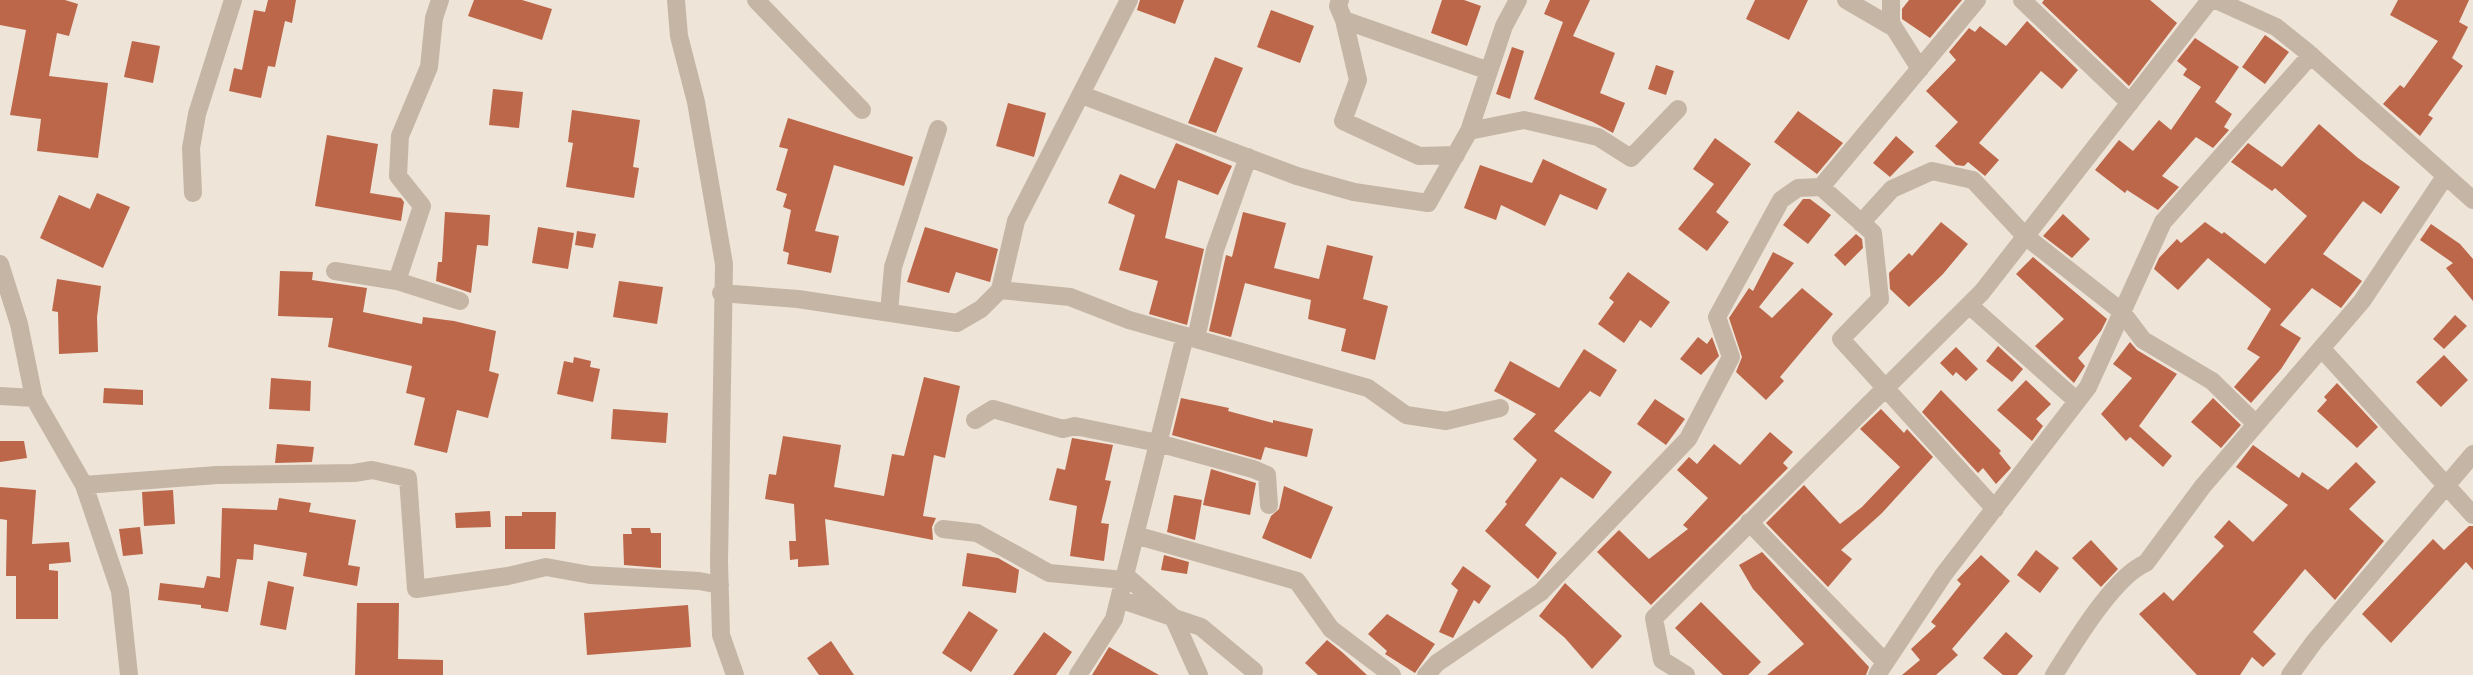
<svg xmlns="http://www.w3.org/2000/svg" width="2473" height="675" font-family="'DejaVu Sans',sans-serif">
	<rect width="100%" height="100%" fill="#eee4d8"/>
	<path fill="#bc6749" d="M0,0H65L78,4L69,36L57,33L49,76L108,83L98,158L37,151L41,119L10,115L26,30L0,25Z
		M268,0H296L292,23L285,21L275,67L268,66L261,98L229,91L234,68L242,70L254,10L265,12Z
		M474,0H522L552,9L542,40L468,16Z
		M1140,0H1184L1175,24L1137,10Z
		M1442,0H1464L1481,6L1467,46L1431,33Z
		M1550,0H1590L1573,36L1615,53L1600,93L1625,103L1613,133L1593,122L1534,99L1563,22L1544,14Z
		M1755,0H1808L1789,40L1746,19Z
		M1909,0H1962L1930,38L1902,19V9Z
		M2044,0H2150L2177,23L2129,86L2042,3Z
		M2398,0H2469L2459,22L2468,27L2452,58L2463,66L2428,115L2433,118L2420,136L2383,104L2400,85L2404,88L2438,41L2390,15Z
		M1271,10L1314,26L1300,63L1257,47Z
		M2027,21L2078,70L2062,89L2041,71L1979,143L1999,160L1985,176L1968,162L1964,166L1956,165L1935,146L1958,122L1926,91L1956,60L1949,52L1969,28L1975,32L1980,26L2006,46Z
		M2265,35L2289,52L2265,84L2242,67Z
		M2195,38L2239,67L2215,102L2232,114L2224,127L2229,130L2213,148L2196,137L2162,176L2179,187L2158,210L2127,190L2125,193L2095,170L2119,140L2133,151L2159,120L2171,130L2201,87L2183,75L2187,69L2177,61Z
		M132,41L160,46L153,83L124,77Z
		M1512,47L1524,51L1510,99L1496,94Z
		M1215,57L1243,68L1216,133L1188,123Z
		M1656,65L1674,71L1666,95L1648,89Z
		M493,89L523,92L519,128L489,125Z
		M1008,103L1046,113L1034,157L996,146Z
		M572,110L640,120L633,167L639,168L634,198L566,187L573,143L568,142Z
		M1798,111L1843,143L1817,174L1774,142Z
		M788,118L913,157L904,186L834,165L815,231L839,236L831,273L787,264L789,253L783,251L791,210L783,207L787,194L776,190L788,149L779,147Z
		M2319,124L2358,158L2400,187L2381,214L2363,201L2323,254L2362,281L2341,308L2312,288L2280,325L2301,338L2281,369L2251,403L2234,387L2260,357L2247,349L2271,309L2208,258L2178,290L2154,269L2159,258L2177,239L2181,243L2205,222L2222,234L2224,232L2265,264L2307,216L2275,188L2272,191L2231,162L2248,143L2282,167Z
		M327,135L378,144L370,193L401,198L404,202L401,221L315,206Z
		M1896,136L1914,152L1890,177L1873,163Z
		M1715,138L1751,164L1716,212L1729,222L1707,251L1678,229L1714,184L1693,169Z
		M1176,143L1232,166L1218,195L1178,180L1165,238L1204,249L1187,325L1149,314L1158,281L1119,270L1135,215L1108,203L1120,174L1155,189Z
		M1543,159L1607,189L1597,210L1560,194L1545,226L1501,205L1496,220L1464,208L1480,165L1532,183Z
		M97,193L130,207L103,268L40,238L59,195L90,209Z
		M1803,199H1810L1831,215L1808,244L1783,225Z
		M445,212L490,215L488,246L477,245L471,293L436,281L438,262H442Z
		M1243,212L1286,223L1274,268L1319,279L1327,245L1373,256L1363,299L1388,306L1375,360L1341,351L1346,329L1308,319L1311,300L1245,283L1231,337L1209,331L1226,255L1232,257Z
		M2063,214L2090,239L2072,258L2043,236Z
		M1941,222L1968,244L1943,274L1909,307L1890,289L1889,273L1909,253L1912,256Z
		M2431,224L2460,244L2473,259V301L2446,268L2453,263L2420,240Z
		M538,227L574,233L568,269L532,263Z
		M925,227L998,249L990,282L956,272L949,293L907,282Z
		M577,231L596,234L593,248L575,245Z
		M1856,234L1862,239L1863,248L1845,266L1834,255Z
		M1773,252L1794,263L1759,307L1772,318L1802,288L1833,314L1780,377L1784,381L1766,400L1736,372L1742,357L1729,318L1749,288L1753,291Z
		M2033,257L2107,319L2101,331L2078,358L2085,366L2074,383L2035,346L2064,319L2016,274Z
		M280,271L313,272L312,280L367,288L363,312L422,324L423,317L454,321L496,331L489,371L499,374L488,418L457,410L447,453L414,445L425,398L406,393L412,366L328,347L333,318L278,316Z
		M1628,272L1670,302L1651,328L1640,320L1624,343L1598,324L1614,302L1609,298Z
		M57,279L101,286L97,317L98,352L59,354L58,312L52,311Z
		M619,281L663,287L657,324L613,317Z
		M2455,315L2467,326L2444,349L2433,339Z
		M1698,337L1707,344L1712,337L1719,356L1701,375L1680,359Z
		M2130,342L2137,350L2177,374L2139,426L2172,456L2163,467L2130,437L2126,441L2101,414L2132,378L2113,364Z
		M1998,346L2023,369L2012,382L1986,361Z
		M1956,347L1978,369L1966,381L1956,372L1953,376L1940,363Z
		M1584,349L1617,370L1600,397L1590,391L1554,431L1612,472L1593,499L1561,477L1525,525L1557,553L1538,579L1485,531L1507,504L1505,502L1537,460L1513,439L1536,414L1494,391L1510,361L1559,388Z
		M2444,355L2468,380L2441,407L2416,382Z
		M574,357L591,361L590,367L600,369L593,402L557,394L564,361L573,363Z
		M924,377L960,386L945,458L934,455L923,516L936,518L932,527L933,540L825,519L829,565L798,567V559L790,560L789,541H796L794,504L765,499L769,474L776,475L783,436L841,445L834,487L884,496L892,454L904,456Z
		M271,378L311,381L310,411L269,409Z
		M2026,380L2051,404L2036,419L2043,426L2032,441L1997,410Z
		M2337,383L2378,427L2357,448L2317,411L2327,400L2324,397Z
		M104,388L143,390V405L103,403Z
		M1941,390L2001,451L1999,453L2011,468L1996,484L1983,468L1978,473L1922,412Z
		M1181,398L1229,408L1228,411L1273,423V420L1313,429L1307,457L1265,447L1261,460L1172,435Z
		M2213,398L2241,425L2221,448L2191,422Z
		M1655,399L1685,419L1666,445L1637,424Z
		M613,409L668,413L666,443L611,439Z
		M1881,409L1904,433L1907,429L1933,457L1882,513L1841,550L1852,559L1828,587L1766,523L1804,485L1840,524L1862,507L1900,467L1860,429Z
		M1770,432L1793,452L1783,463L1788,468L1651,605L1597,552L1619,530L1649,559L1688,529L1683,525L1708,498L1677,470L1689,457L1697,464L1714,444L1740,465Z
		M1072,438L1113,445L1105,480L1111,481L1101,523L1109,524L1104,561L1070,556L1077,506L1049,500L1057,468L1065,470Z
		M0,441H24L27,458L0,462Z
		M277,444L314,447L312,462L275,463Z
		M2253,445L2299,478L2302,472L2328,490L2356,462L2376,482L2349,509L2384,541L2335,600L2305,569L2253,632L2276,654L2263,667L2252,657L2240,675H2197L2139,614L2164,592L2173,601L2224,546L2214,537L2229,520L2253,542L2288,505L2236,467Z
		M1211,469L1256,483L1250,515L1203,505Z
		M1284,486L1333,507L1311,559L1262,538L1271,516L1279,509Z
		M0,487L36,490L32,544L69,542L71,562L49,564V570L58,571V619H16V576H6L7,520L0,519Z
		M173,490L175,524L144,526L142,492Z
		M1174,495L1202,500L1195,540L1167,532Z
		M279,498L311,503L309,512L356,520L348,565L360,567L357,586L303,576L307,553L254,544L253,560L237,559L228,612L201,608V605L158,600L160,583L204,588L207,576L220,578L222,508L277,510Z
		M490,511L491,527L456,528L455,513Z
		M522,512H556L555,549H505V516H522Z
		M2469,526H2473V570L2466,562L2391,643L2362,614L2433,539L2444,550Z
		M140,527L143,554L123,556L119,529Z
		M631,528H650L651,533H661V568L624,565L623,534H632Z
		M2091,540L2118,569L2101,587L2072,558Z
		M2036,550L2059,568L2040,593L2017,575Z
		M1762,552L1869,667L1866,675H1767L1804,644L1753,589L1739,565Z
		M967,553L998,558L1019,570L1016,593L962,586Z
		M1164,555L1189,562L1187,574L1161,570Z
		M1981,555L2010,581L1952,649L1958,655L1936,675H1902L1920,660L1911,649L1936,626L1931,622L1961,584L1957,580Z
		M1463,566L1491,586L1479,604L1474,600L1453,638L1439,632L1458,590L1451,584Z
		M268,581L294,587L286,630L260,625Z
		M1565,583L1622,636L1592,669L1565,638L1539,616Z
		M1701,602L1761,662L1748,675H1723L1675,628Z
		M357,603H399L398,659L443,660V675H355Z
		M688,605L691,647L587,655L584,613Z
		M969,611L998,630L971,672L942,653Z
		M1387,614L1435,644L1415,673L1385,654L1387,651L1368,634Z
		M1044,632L1072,652L1056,675H1013Z
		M2006,632L2033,656L2017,675H2003L1983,658Z
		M1327,640L1342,652L1367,675H1318L1305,663Z
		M831,641L854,675H819L807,658Z
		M1109,647L1159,675H1092Z"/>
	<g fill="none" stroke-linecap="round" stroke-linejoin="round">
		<path stroke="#c5b5a5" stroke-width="18" d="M440,0L434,18L429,67L400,136L398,176L422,206L397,281L460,301
			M676,0L679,36L696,102L724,264L719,562L721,635L735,675
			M756,0L862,110
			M1340,0L1338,6L1344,20L1489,71
			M1846,0L1894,28
			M1891,0V23L1920,69
			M2022,0L2130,103
			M2216,0L2276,27L2306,51L2473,200
			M1344,20L1358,80L1343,121L1419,156L1456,155
			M1082,95L1297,176L1354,192L1428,203L1469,131L1504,26L1518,0
			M1469,131L1524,120L1598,137L1631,158L1678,109
			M1821,187L1977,0
			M193,193L191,148L197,114L233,0
			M1861,223L1892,189L1932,171L1973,180L2025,236L2121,311L2143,340L2212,381L2256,424
			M0,264L19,324L34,398L84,485L120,591L129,675
			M335,271L397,281
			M1000,290L1016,221L1129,0
			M721,293L798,299L957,323L981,309L1000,290L1070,297L1129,320L1196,339L1215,250L1248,157
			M1969,305L2077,401
			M889,312L893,267L938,129
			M1196,339L1368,388L1406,415L1446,421L1500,408
			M2322,349L2473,515
			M0,396L34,398
			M975,420L993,409L1063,429L1075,426L1158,443L1253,469L1267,475L1269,505
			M84,485L217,475L354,473L372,470L408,478L416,589L508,576L546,567L590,575L699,581L720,585
			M1749,522L1885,662
			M943,529L977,533L1049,573L1124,580
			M1135,535L1297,581L1331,629L1392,675
			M1125,575L1173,617L1199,675
			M1119,599L1201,627L1254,671
			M1078,675L1114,619L1185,336
			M1426,675L1437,663L1541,592L1688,439L1731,357L1717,317L1781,200L1798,188L1821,187L1873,233L1880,299L1841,339L1995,509
			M1686,675L1662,660L1654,618L1982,292L2210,0
			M1877,675L1944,574L2088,387L2163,222L2311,55
			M2054,675C2073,645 2114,576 2146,563L2203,486L2362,301L2444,178
			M2290,675L2314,642L2473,454"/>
	</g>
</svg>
